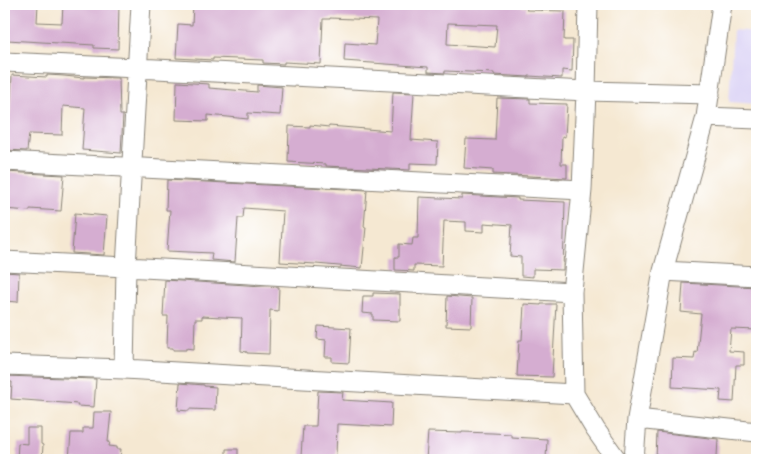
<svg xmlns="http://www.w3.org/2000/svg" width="761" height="464" font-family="Vollkorn,serif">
	<rect width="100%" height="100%" fill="#fff"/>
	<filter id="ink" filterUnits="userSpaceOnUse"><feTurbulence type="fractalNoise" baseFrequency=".02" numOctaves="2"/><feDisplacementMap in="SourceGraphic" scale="10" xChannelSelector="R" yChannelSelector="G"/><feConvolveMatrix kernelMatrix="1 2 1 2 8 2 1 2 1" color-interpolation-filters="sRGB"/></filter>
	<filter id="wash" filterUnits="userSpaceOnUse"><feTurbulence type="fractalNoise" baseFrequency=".0096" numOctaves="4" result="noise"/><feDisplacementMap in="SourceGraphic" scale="20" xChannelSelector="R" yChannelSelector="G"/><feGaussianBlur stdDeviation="1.12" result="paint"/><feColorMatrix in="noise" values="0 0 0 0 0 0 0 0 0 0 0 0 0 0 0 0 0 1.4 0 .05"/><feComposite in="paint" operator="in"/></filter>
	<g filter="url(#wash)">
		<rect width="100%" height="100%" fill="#f5e8d2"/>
		<path fill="#ddd5f6" d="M733,30L757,32V104L729,102Z"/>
		<g id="blocks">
			<path fill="#d5add1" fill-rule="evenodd" d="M9,4H38L37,22L62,23L63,4H119L118,49L94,48V45L7,40Z
				M193,4H489L527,7L526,10L565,11L564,40H573L572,71L562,70V78L529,76V77L494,75V73L445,71V73L428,72V67L344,61L345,43L375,45L377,20L330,18V19H323L321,64L284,62V64L263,63V60L213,58V60L176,58L178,24L192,25ZM448,23L497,25L495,47L447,44Z
				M12,75L47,77V75L64,76L84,78V77L119,78L120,115H123L121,153L82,150L85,108L63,106L62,135L29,134L27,151L4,150V113L10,114Z
				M177,82L209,84V88L257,92V85L282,87L280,115L248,113V119L208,115V121L176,120Z
				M393,92L414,93L411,140L438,142L437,164L410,163V170L326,166V164L288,162L289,126L310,127V125L329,127V126L391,131Z
				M497,98L530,99V103L567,104L565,137L562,136L561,164H567V178L493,174V170L464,168L466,139L495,140Z
				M4,172L64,175L61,211L30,209V211L4,209Z
				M167,180L367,190L364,227H366L362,268L316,264L280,262L283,211L244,208L243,218H238L235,262L211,260L212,253L167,251L170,210H166Z
				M462,195L518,198V200L565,202L563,270L533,269V277L521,276V257L510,256L512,225L484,223V232L466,231V222L444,221L442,266L414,265V271L395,270V257H399V244L412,245L413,238H418L419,197L462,199Z
				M75,213L107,216L104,255L72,253Z
				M4,272L19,273L18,302L4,301Z
				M165,280L279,287L278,311L270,310L269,354L247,353V352L241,351L242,318L202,316V319H195L194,349L186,348V350H173V348H167L168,316H163Z
				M683,283L757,287V330L731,329L729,351L744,352V365H736L734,402L720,401L721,390L672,387L673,358L694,359L695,352L697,353L701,314L681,312Z
				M373,293L400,294V321L373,320V314L362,313L363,296H373Z
				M447,296L472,298L471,327L446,326Z
				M524,304L541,305V304H556L552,377L517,376L519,340H522Z
				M318,326L351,328L349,363L332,362V357H325L326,340L317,339Z
				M4,376L96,379L94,407L77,406L78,404L11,399L12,382H4Z
				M180,383L204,385V386L216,387L215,410L189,409V411L178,410Z
				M318,391L343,392L342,400L392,403L391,427L337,424L336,458L301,456L303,426H316Z
				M94,412H111L108,442H110L109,446L117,447V449H121L120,460H69L71,433H83V428H93Z
				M27,428H41V444L43,445L42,460H17L18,443L27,444Z
				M428,432L462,433V432L492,433L511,434V437L547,439L546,460H426Z
				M657,432L718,439L717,456H715V460H656Z
				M226,449H238V460H226Z"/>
		</g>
	</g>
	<g filter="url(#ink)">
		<use href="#blocks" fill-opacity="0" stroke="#888277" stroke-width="1"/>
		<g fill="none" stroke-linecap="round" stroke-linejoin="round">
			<g stroke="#888277" stroke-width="21">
				<path id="minor" d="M588,4L586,91L582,190L572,292L574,394L595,429L617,460
					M4,62L137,68L586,91L710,94
					M706,117L757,119
					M4,161L582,190
					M4,261L126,267L572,292
					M663,271L757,276
					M4,365L124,369L574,394
					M124,369L126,267L141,4
					M637,419L757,432
					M634,460L637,419L663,271L706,117L722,4"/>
			</g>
			<use href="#minor" stroke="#fff" stroke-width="19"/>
		</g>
	</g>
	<rect width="761" height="464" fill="none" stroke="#fff" stroke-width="20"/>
</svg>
